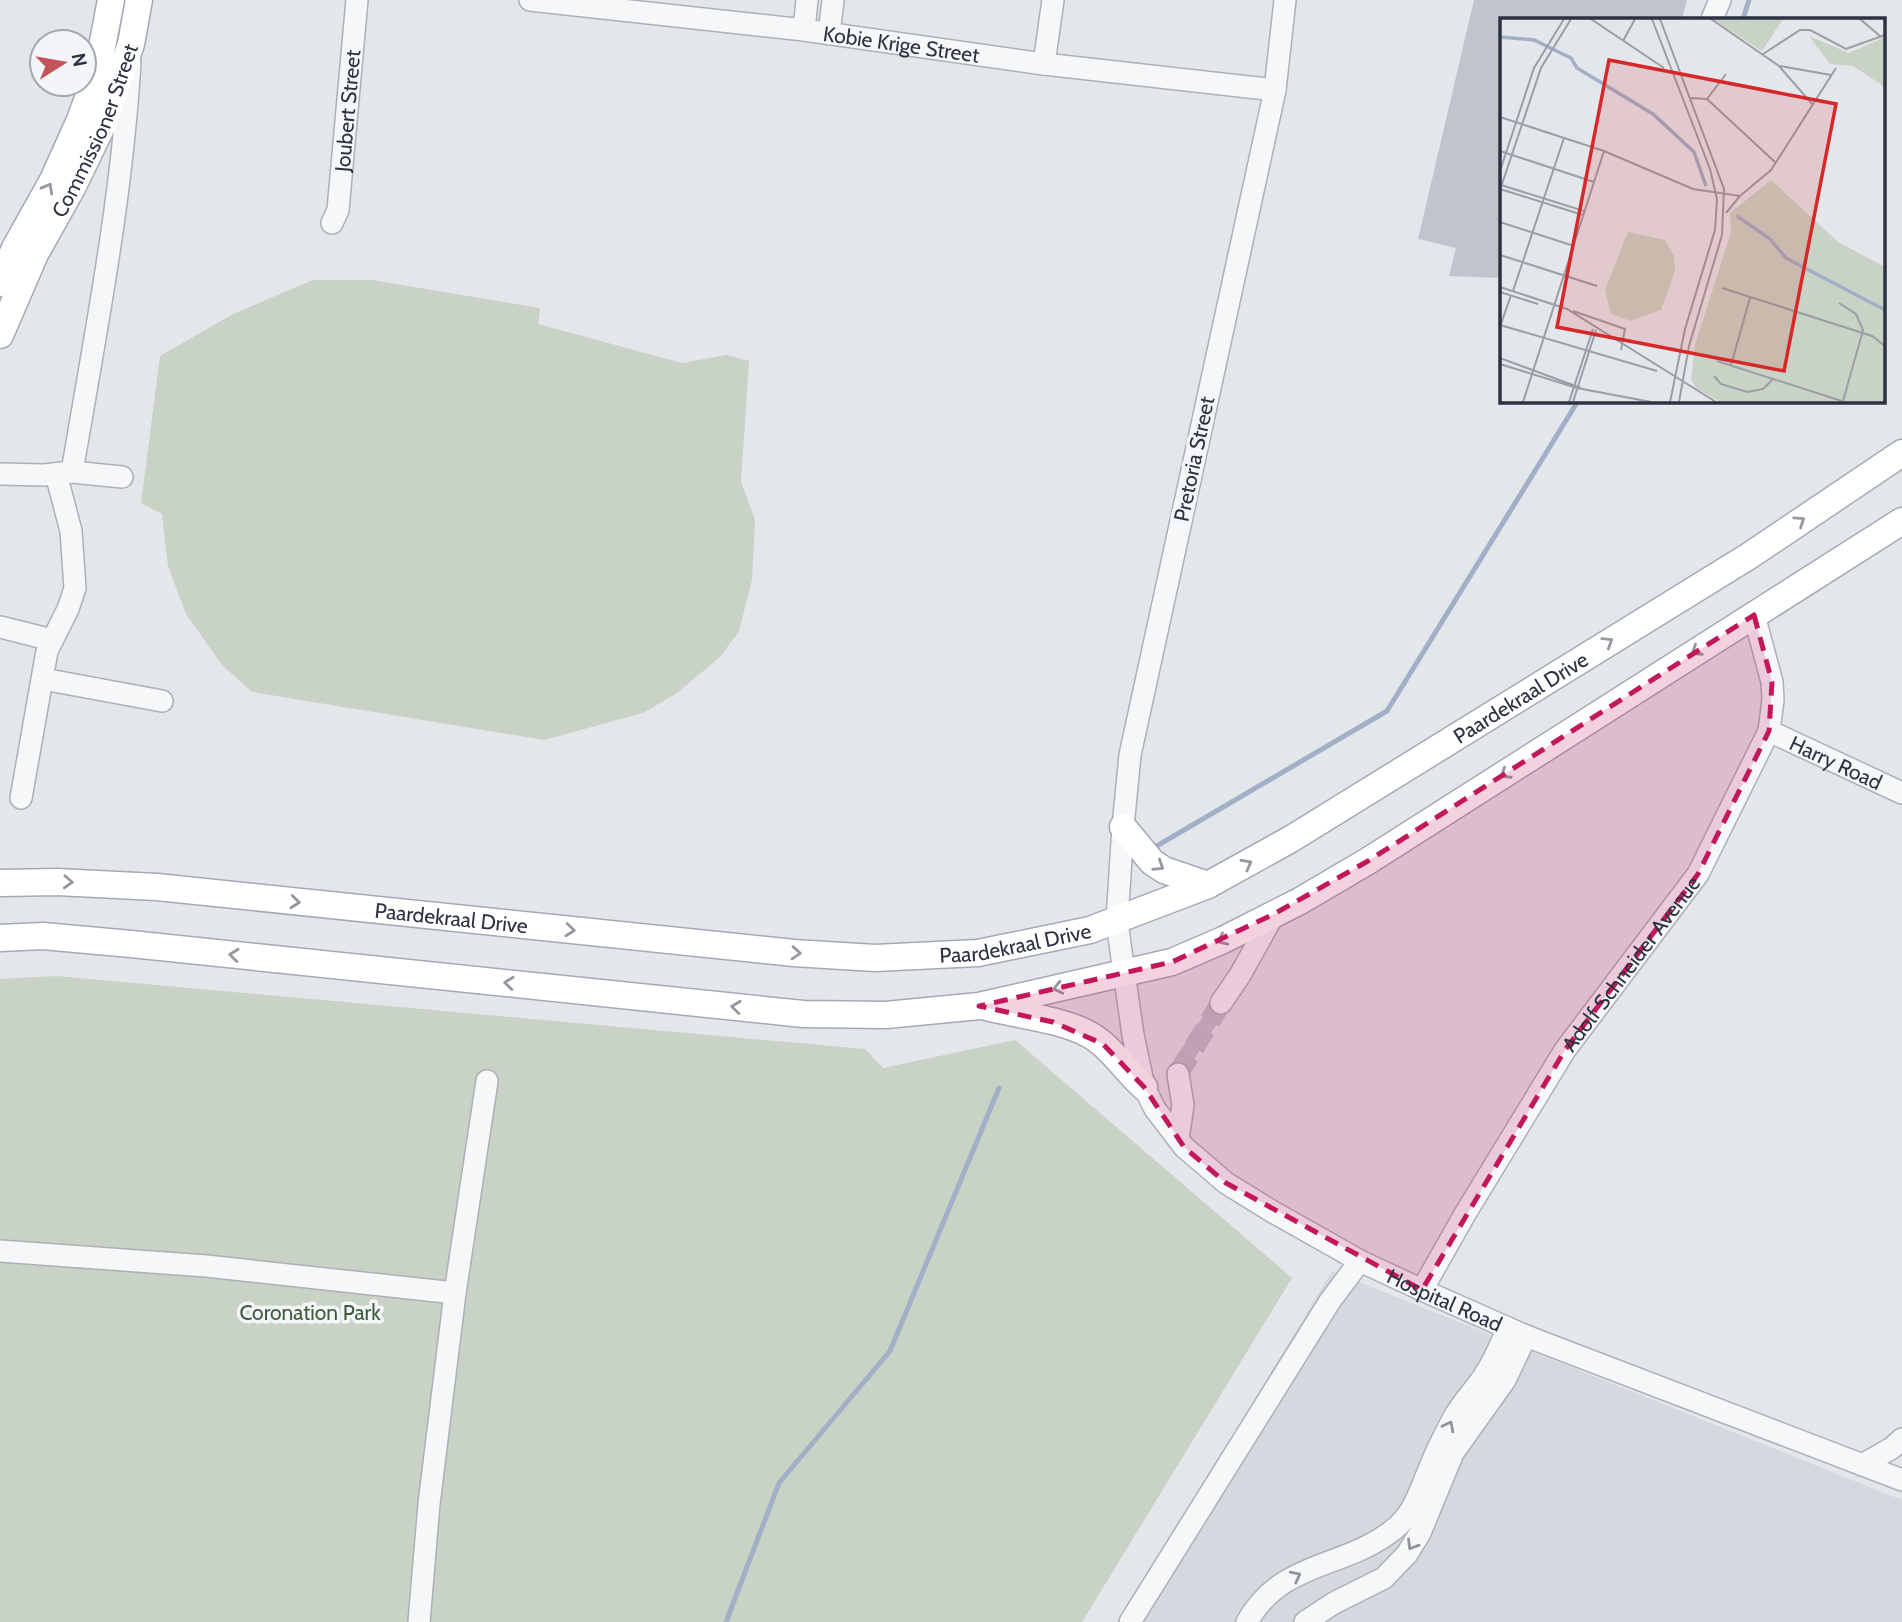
<svg xmlns="http://www.w3.org/2000/svg" width="1902" height="1622" font-family="Cabin,sans-serif">
	<rect width="100%" height="100%" fill="#e3e6ea"/>
	<path fill="#d6d8df" d="M1332,1271L1902,1500V1622H1120Z"/>
	<path fill="#c8d3c5" d="M313,280H372L540,308L538,324L682,363L727,355L749,361L741,482L755,520L752,580L739,631L720,657L677,693L643,713L544,740L252,692L222,665L186,614L168,566L162,514L141,503L160,356L233,314Z
		M57,976L865,1049L883,1068L1015,1040L1292,1278L1082,1622H0V979Z"/>
	<g fill="none" stroke-linecap="round" stroke-linejoin="round">
		<path stroke="#a2b0c7" stroke-width="5" d="M1743,19L1749,0
			M1155,847L1387,711L1578,401
			M726,1622L779,1483L890,1351L999,1088"/>
	</g>
	<path fill="#c1c4cd" d="M1474,0H1687L1682,19H1501V278L1449,276L1456,248L1418,239Z
		M1209,1007L1213,1013L1222,1016L1189,1067L1182,1062H1173Z"/>
	<g fill="none" stroke-linecap="round" stroke-linejoin="round">
		<path stroke="#bec2c8" stroke-width="21" stroke-dasharray="21 10" stroke-linecap="butt" d="M1178,1074L1221,1003"/>
		<g stroke="#acb0b7" stroke-width="24">
			<g id="minor">
				<path id="s1" d="M530,0L804,30L1044,64L1275,90"/>
				<path id="s2" d="M1285,0L1275,90L1130,755L1123,827L1117,920L1120,944L1133,1035L1144,1087L1155,1109L1184,1147L1226,1183L1273,1212L1360,1261L1422,1290L1526,1336L1902,1480"/>
				<path d="M1712,19L1720,0"/>
				<path d="M804,30L807,0"/>
				<path d="M829,34L833,0"/>
				<path d="M1044,64L1053,0"/>
				<path id="s3" d="M332,223L338,210L357,0"/>
				<path d="M72,472C95,336 122,199 130,62"/>
				<path d="M0,474L44,475L72,472L122,477"/>
				<path d="M0,627L52,640"/>
				<path d="M43,679L162,701"/>
				<path id="s4" d="M1769,731L1902,793"/>
				<path d="M21,798L47,651L68,609L75,588L71,531L56,474"/>
				<path d="M1221,1003L1240,975L1274,914"/>
				<path d="M1178,1139L1183,1105L1178,1074"/>
				<path d="M0,1251L206,1266L455,1293"/>
				<path id="s5" d="M1422,1290L1465,1214L1565,1050L1698,874L1769,731L1773,700L1772,682L1754,615"/>
				<path d="M1862,1465L1892,1448L1902,1439"/>
				<path d="M419,1622L429,1504L455,1293L487,1081"/>
				<path d="M1130,1622L1330,1301L1360,1261"/>
				<path d="M1247,1622C1282,1560 1344,1569 1393,1530C1413,1515 1419,1493 1428,1472C1435,1453 1444,1436 1453,1419C1462,1402 1477,1388 1487,1371C1496,1358 1501,1342 1508,1328"/>
				<path d="M1305,1622L1334,1603L1384,1578L1407,1554L1420,1533L1453,1453L1505,1380L1526,1336"/>
			</g>
		</g>
		<g stroke="#a4a9b5" stroke-width="29">
			<g id="major">
				<path d="M0,283L15,248L53,180L80,120L97,73L111,0"/>
				<path id="s6" d="M0,335L35,254L72,188L104,122L131,44L139,0"/>
				<path d="M1123,827L1152,862L1164,870L1208,885"/>
				<path id="s7" d="M0,883L57,882L157,887L794,953L875,958L978,953L1090,930L1208,885L1291,839L1749,556L1902,453"/>
				<path d="M0,938L43,936L131,944L803,1014L886,1015L979,1006L1172,962L1223,940L1300,901L1368,861L1902,521"/>
				<path d="M986,1007C1017,1015 1062,1019 1090,1035C1111,1047 1126,1071 1144,1087"/>
			</g>
		</g>
		<use href="#minor" stroke="#f6f7f9" stroke-width="21"/>
		<use href="#major" stroke="#fff" stroke-width="26"/>
	</g>
	<defs><path id="oneway-chevron" d="M-2-3.5L2.5 0L-2 3.5" fill="none" stroke-width="1.6" stroke-linecap="round" stroke-linejoin="round" transform="scale(1.75)"/></defs>
	<g stroke="#9698a0">
		<use href="#oneway-chevron" transform="translate(48 188) rotate(-61)"/>
		<use href="#oneway-chevron" transform="translate(1800 521) rotate(-34)"/>
		<use href="#oneway-chevron" transform="translate(1608 642) rotate(-32)"/>
		<use href="#oneway-chevron" transform="translate(1696 651) rotate(147)"/>
		<use href="#oneway-chevron" transform="translate(1505 774) rotate(147)"/>
		<use href="#oneway-chevron" transform="translate(1247 864) rotate(-29)"/>
		<use href="#oneway-chevron" transform="translate(1159 866) rotate(33)"/>
		<use href="#oneway-chevron" transform="translate(68 882) rotate(3)"/>
		<use href="#oneway-chevron" transform="translate(295 902) rotate(6)"/>
		<use href="#oneway-chevron" transform="translate(570 930) rotate(6)"/>
		<use href="#oneway-chevron" transform="translate(1222 940) rotate(155)"/>
		<use href="#oneway-chevron" transform="translate(796 953) rotate(4)"/>
		<use href="#oneway-chevron" transform="translate(234 955) rotate(-174)"/>
		<use href="#oneway-chevron" transform="translate(509 983) rotate(-174)"/>
		<use href="#oneway-chevron" transform="translate(1058 988) rotate(167)"/>
		<use href="#oneway-chevron" transform="translate(736 1007) rotate(-174)"/>
	</g>
	<g stroke="#91949d">
		<use href="#oneway-chevron" transform="translate(1449 1426) rotate(-63)"/>
		<use href="#oneway-chevron" transform="translate(1412 1545) rotate(121)"/>
		<use href="#oneway-chevron" transform="translate(1296 1576) rotate(-27)"/>
	</g>
	<path fill="#c2185b" fill-opacity="0.2" stroke="#c2185b" stroke-width="5" stroke-dasharray="14 9" stroke-linejoin="round" d="M1754,615L1772,682L1769,731L1698,874L1565,1050L1422,1290L1226,1183L1184,1147L1144,1087L1103,1044L1053,1022L979,1006L1172,962L1274,914L1368,861Z"/>
	<g text-anchor="middle" dominant-baseline="central" stroke-width="7" stroke-linejoin="round" paint-order="stroke">
		<g font-size="21" fill="#2c3241" stroke="#f3f5f8">
			<text stroke="none"><textPath href="#s1" startOffset="374">Kobie Krige Street</textPath></text>
			<text stroke="none"><textPath href="#s3" startOffset="114">Joubert Street</textPath></text>
			<text stroke="none"><textPath href="#s6" startOffset="226">Commissioner Street</textPath></text>
			<text transform="translate(1194 459) rotate(-78)">Pretoria Street</text>
			<text stroke="none"><textPath href="#s7" startOffset="1587">Paardekraal Drive</textPath></text>
			<text stroke="none"><textPath href="#s4" startOffset="74">Harry Road</textPath></text>
			<text stroke="none"><textPath href="#s7" startOffset="453">Paardekraal Drive</textPath></text>
			<text stroke="none"><textPath href="#s7" startOffset="1020">Paardekraal Drive</textPath></text>
			<text stroke="none"><textPath href="#s5" startOffset="388">Adolf Schneider Avenue</textPath></text>
			<text stroke="none"><textPath href="#s2" startOffset="1482">Hospital Road</textPath></text>
		</g>
		<g font-size="21" fill="#3e5c3b" stroke="#f3f5f8">
			<text x="310" y="1312">Coronation Park</text>
		</g>
	</g>
	<g transform="translate(1500 18)">
		<rect width="385" height="385" fill="#e3e6ea"/>
		<path d="M212,1H283L262,33ZM309,18L349,35L385,19V69L353,48L330,46ZM271,162L338,224L385,249V384H220L196,370L191,361L195,327L231,214L230,195ZM128,214L165,222L174,238L175,253L161,292L131,303L111,296L105,272Z" fill="#c8d3c5"/>
		<path fill="none" stroke="#a2b0c7" stroke-width="3.5" d="M0,19L34,22L71,40L77,50L153,96L194,134L206,168M237,198L270,221L286,240L385,292"/>
		<path fill="none" stroke="#9a9ea6" stroke-width="2" d="M91,1L164,50M152,1L210,151L217,181L215,212L185,311L170,384M160,1L224,171L222,217L189,328L179,384M211,1L279,48L313,87M360,1L380,18M123,23L135,1M263,36L300,12H310L346,31L385,17M280,48L331,57M191,80L207,81L276,145M207,81L226,56M0,99L104,133L193,171L240,178L271,152L336,50M0,133L94,164M0,153L34,50L64,1M1,167L84,193M0,171L83,197M0,172L41,50L71,1M226,195L240,178M0,204L74,228M0,237L97,268M0,269L67,291L216,384M222,270L372,318L385,328M13,273L64,120M0,274L38,286M339,285L356,296L363,312L343,383M73,293L125,311L121,332M0,307L157,353M0,309L11,277M0,340L81,370M217,343L345,384M0,346L77,370L151,384M231,347L250,280M214,358L221,366L247,374L263,371L273,361M23,384L104,133M69,384L93,311M73,384L96,312"/>
		<path fill="#d62828" fill-opacity="0.15" stroke="#d62828" stroke-width="3.5" d="M109,42L336,86L284,353L57,309Z"/>
		<rect width="385" height="385" fill="none" stroke="#2c3241" stroke-width="3.5"/>
	</g>
	<g transform="translate(63 63) rotate(79)"><circle r="33" fill="#f3f5f8" stroke="#a3a7af" stroke-width="2"/>
	<path d="M0-5L12 26L0 18L-12 26Z" fill="#c4545b"/>
	<text y="-10" font-size="19" font-weight="bold" text-anchor="middle" fill="#2c3241">N</text>
	</g>
</svg>
